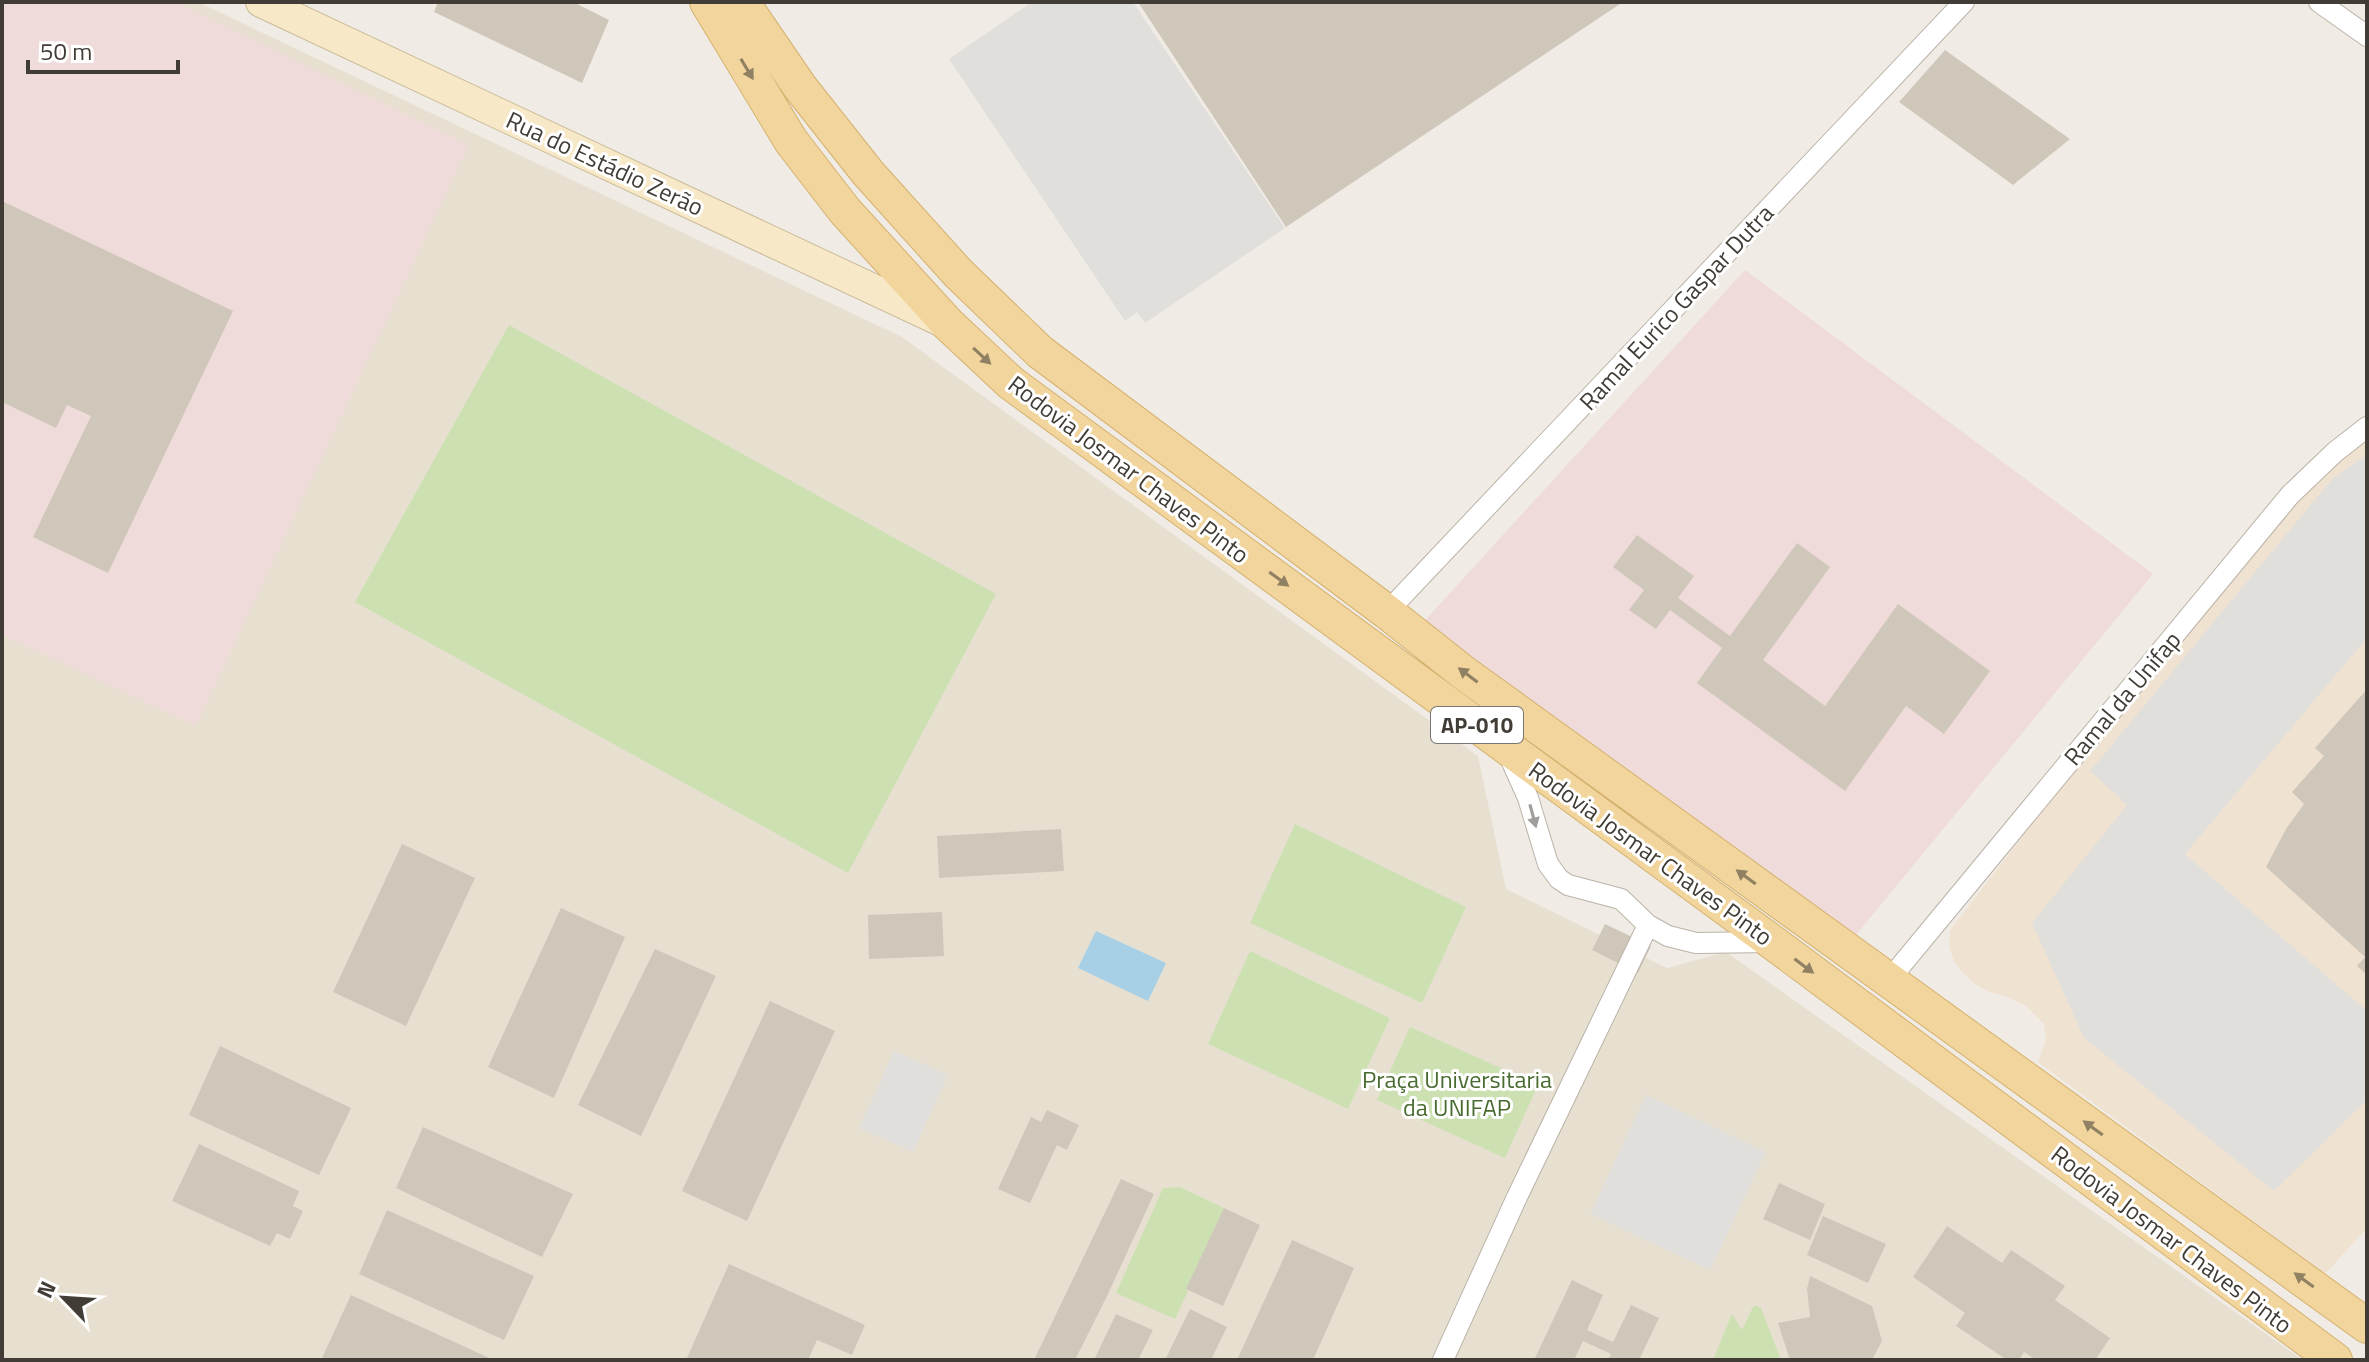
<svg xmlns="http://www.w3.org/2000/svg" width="2369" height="1362" font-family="'Titillium Web',sans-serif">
	<rect width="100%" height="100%" fill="#f0ece5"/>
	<path fill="#f0e2d1" d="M2367,434V1228L2325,1274L2038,1062L2046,1040L2044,1024L2026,1006L2005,996L1989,992L1975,984L1962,972L1954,961L1949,947L1950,930L2303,475Z"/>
	<path fill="#e7e0d0" d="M2,2H198L902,337L1478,756L1506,889L1667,968L1726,952L2303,1360H2Z"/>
	<path fill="#efdbd9" d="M2,2H176L469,145L196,726L2,635Z
		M1745,270L2153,574L1856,935L1418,628Z"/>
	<path fill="#cde0b2" d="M509,325L996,594L848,873L355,602Z
		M1295,824L1466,907L1422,1003L1250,923Z
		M1250,951L1390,1018L1348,1109L1208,1044Z
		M1410,1027L1538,1085L1505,1158L1377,1100Z
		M1180,1187L1226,1209L1175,1319L1116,1293L1163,1188Z
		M1754,1305L1761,1308L1781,1360H1713L1732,1314L1742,1330Z"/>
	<path fill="#e1dfdc" d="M1032,2H1133L1285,228L1145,323L1137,312L1125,321L949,59Z
		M2367,454V638L2185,854L2367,1011V1100L2274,1191L2084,1038L2032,923L2127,805L2090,771L2333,478Z
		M894,1051L948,1075L913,1152L859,1128Z
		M1646,1095L1766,1152L1710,1270L1590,1214Z"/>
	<path fill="#a7cfe6" d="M1096,931L1166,963L1148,1001L1078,968Z"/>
	<path fill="#d0c7bb" d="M438,2H573L609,20L582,83L434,12Z
		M1138,2H1623L1286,227Z
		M1945,50L2070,139L2013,185L1899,102Z
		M2,201L233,311L108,573L33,537L91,416L67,405L56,428L2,402Z
		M1637,535L1694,576L1678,598L1730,636L1797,543L1830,567L1763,660L1825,706L1898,604L1990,671L1944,734L1906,706L1845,791L1697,683L1722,648L1670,610L1656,629L1629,610L1644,590L1613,567Z
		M2367,689V975L2357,966L2365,957L2266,867L2286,829L2304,804L2292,792L2324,756L2315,748Z
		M1061,829L1064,871L939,878L937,836Z
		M402,844L475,878L406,1026L333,992Z
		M561,908L625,937L554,1098L488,1067Z
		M942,912L944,956L869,959L868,915Z
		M1605,924L1651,946L1638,973L1592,950Z
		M655,949L716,976L641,1136L578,1105Z
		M770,1001L835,1031L747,1221L682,1191Z
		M220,1046L351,1108L319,1175L189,1115Z
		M1047,1110L1079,1125L1067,1150L1057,1145L1030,1203L998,1189L1031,1117L1041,1122Z
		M423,1127L573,1194L542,1257L396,1188Z
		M199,1144L299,1191L293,1206L303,1211L290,1239L277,1233L270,1246L172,1201Z
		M1121,1179L1154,1194L1108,1294L1075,1360H1034Z
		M1779,1183L1825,1204L1810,1240L1763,1219Z
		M1224,1208L1260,1225L1223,1306L1186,1289Z
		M387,1210L534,1276L504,1340L359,1274Z
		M1823,1216L1886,1244L1868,1283L1807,1255Z
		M1947,1226L2002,1263L2011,1250L2065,1286L2055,1300L2110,1338L2095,1360H2036L2024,1352L2019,1360H2007L1956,1326L1965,1313L1913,1277Z
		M1292,1240L1354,1268L1313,1360H1237Z
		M729,1264L865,1325L852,1355L817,1340L808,1360H686Z
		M1810,1276L1872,1306L1882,1341L1872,1360H1790L1778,1323L1810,1317L1807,1289Z
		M1572,1280L1603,1295L1587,1330L1613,1342L1631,1305L1659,1318L1639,1360H1608L1611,1354L1583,1341L1574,1360H1534Z
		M351,1295L494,1360H325L322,1358Z
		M1190,1309L1227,1327L1211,1360H1165Z
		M1116,1314L1153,1330L1138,1360H1094Z"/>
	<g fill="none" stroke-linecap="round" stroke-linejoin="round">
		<g stroke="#bab3a8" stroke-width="22">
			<path id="street" d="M2319,2L2367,36
				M1387,612L1964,2
				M1507,751L1528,798L1548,864L1559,879L1568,885L1621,899L1648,925L1668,936L1696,943L1770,942
				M1889,980L2290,495L2335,452L2367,427
				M1443,1360L1517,1197L1648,925"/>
		</g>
		<g stroke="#cabb99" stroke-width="32">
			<path id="secondary" d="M261,2L943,322"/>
		</g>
		<g stroke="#d4b16e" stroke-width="36">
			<path id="primary" d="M707,2L791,141L845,211L948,324L1011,383L1772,942L2335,1360
				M742,2L800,87L868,173L958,273L1040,352L1387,612L1464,673L2367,1326"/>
		</g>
		<use href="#street" stroke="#fff" stroke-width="20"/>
		<use href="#secondary" stroke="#f7e9c7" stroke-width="30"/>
		<use href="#primary" stroke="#f2d59c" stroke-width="34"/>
	</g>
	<defs><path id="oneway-solid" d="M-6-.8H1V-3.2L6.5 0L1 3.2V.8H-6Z" transform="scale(2)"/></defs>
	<g fill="#918163">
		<use href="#oneway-solid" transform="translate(747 69) rotate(59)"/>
		<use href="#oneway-solid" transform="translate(982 356) rotate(43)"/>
		<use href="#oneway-solid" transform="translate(1279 579) rotate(36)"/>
		<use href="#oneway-solid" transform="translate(1468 675) rotate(-143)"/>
		<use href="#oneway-solid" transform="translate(1746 877) rotate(-144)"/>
		<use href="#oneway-solid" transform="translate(1804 966) rotate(37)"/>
		<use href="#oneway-solid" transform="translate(2093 1128) rotate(-144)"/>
		<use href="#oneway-solid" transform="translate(2304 1280) rotate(-144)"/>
	</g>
	<use fill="#a09e9a" href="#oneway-solid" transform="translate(1533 816) rotate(75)"/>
	<g text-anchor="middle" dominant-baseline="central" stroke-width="6" stroke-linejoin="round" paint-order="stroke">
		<rect fill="#fff" stroke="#7a7672" stroke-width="2" x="1431" y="707" width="92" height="36" rx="6"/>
		<g font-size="22" font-weight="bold" fill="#413c35">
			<text x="1477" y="725">AP-010</text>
		</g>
		<g font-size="24" fill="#413c35" stroke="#fff">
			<text transform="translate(605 163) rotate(25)">Rua do Estádio Zerão</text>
			<text transform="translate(1676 307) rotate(-47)">Ramal Eurico Gaspar Dutra</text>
			<text transform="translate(1129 469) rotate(37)">Rodovia Josmar Chaves Pinto</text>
			<text transform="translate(2122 698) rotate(-50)">Ramal da Unifap</text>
			<text transform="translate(1651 853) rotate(36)">Rodovia Josmar Chaves Pinto</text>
			<text transform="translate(2172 1239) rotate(37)">Rodovia Josmar Chaves Pinto</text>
		</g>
		<g font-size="24" fill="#496b30" stroke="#fff">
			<text x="1457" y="1079">Praça Universitaria<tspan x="1457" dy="28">da UNIFAP</tspan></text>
		</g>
	</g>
	<rect width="2369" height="1362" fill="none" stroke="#413c35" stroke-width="8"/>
	<g transform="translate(64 1298) rotate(295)" stroke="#ffffff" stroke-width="6" paint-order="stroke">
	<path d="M0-6L14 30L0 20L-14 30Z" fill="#413c35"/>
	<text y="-12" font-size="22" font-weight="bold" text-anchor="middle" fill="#413c35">N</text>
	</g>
	<path d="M28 60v12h150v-12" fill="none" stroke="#413c35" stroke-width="4"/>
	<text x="40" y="60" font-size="24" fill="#413c35" stroke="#ffffff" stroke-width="6" paint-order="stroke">50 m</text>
</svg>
